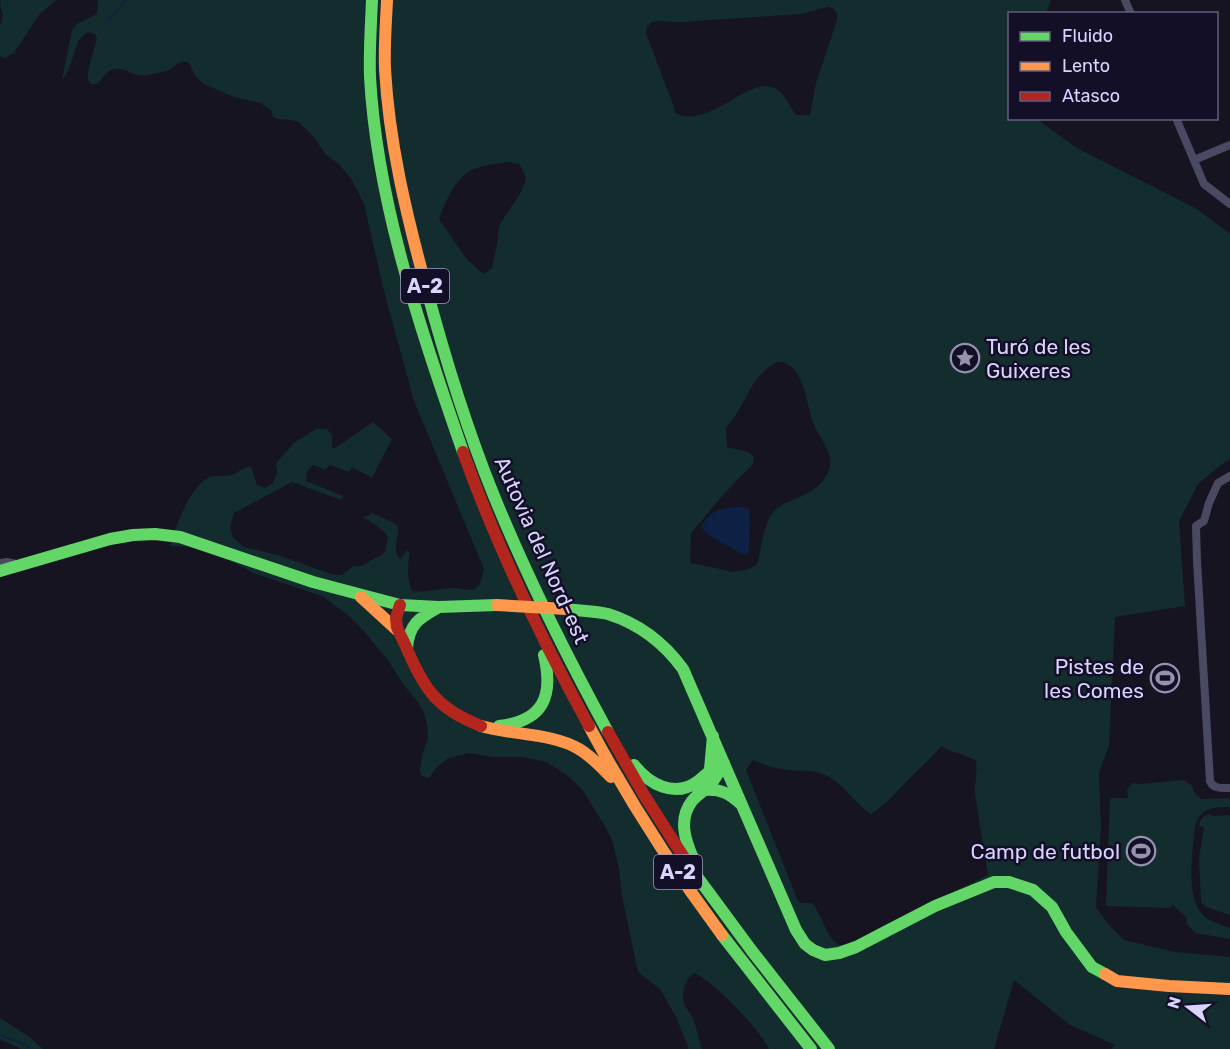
<svg xmlns="http://www.w3.org/2000/svg" width="1230" height="1049" font-family="Rubik,sans-serif">
	<rect width="100%" height="100%" fill="#161421"/>
	<path fill="#132c2d" fill-rule="evenodd" d="M1,0H56L39,15L14,53L5,58L0,56V26L3,15L0,6Z
		M98,0H1051L1046,13L1010,14V118L1040,119L1042,123L1077,148L1197,209L1230,234V460L1226,461L1198,484L1179,521L1185,606L1115,617L1109,746L1099,773L1101,827L1096,907L1108,924L1124,940L1175,952L1230,957V1049H1111L1115,1045L1070,1025L1014,980L994,1049H769C758,1028 716,983 694,973C684,980 680,996 686,1008C689,1012 692,1015 694,1021C697,1030 699,1040 702,1049H689L676,1017L660,989L638,972L622,896L619,869L613,843L606,828L582,789L568,776L547,762L523,757H492L468,753L447,759L435,769L430,777L427,778L422,776L420,770L422,757L428,737L427,724L424,713L418,702L403,684L388,660L362,629L349,616L324,597L253,573L233,562L189,547L170,546C176,526 189,488 208,478C215,474 223,478 231,475C239,473 243,466 251,467L257,485L265,488L273,483L277,472L276,465L277,462L294,443L316,429H327L332,435V448L337,447L373,422L392,439L372,478L352,467L349,472L330,465L325,470L313,465L307,472L306,481L343,496L341,500L292,482L234,513L230,527L233,538L244,547L281,556L334,575H342L353,566C367,568 369,558 381,556L385,551L388,537C382,528 372,522 362,517L370,515L372,513L394,523L398,527C399,538 391,552 401,559L407,550L410,552C407,567 407,577 412,591C426,593 440,588 455,588C460,589 468,591 474,589C481,587 482,575 484,569L414,401L384,291L364,204L352,180L339,164L326,155L313,136L299,122L291,120L277,119L273,116L271,110L260,103L234,97L204,84L196,77L191,67L188,62C177,60 175,68 166,71C160,73 153,74 147,75C134,78 127,67 115,69C106,70 103,79 97,84H91L88,80V71L97,38L95,34C92,33 89,31 86,33C73,39 74,69 62,79L72,30L77,24L97,14ZM827,7L833,8L837,13V20L816,83L810,115H796C790,107 785,94 776,89C752,72 709,131 675,113L674,107L646,33L647,27L652,22L658,21L680,22L801,14ZM507,162L515,163L520,165L526,178C522,197 508,208 500,225C498,230 498,234 498,239C497,249 493,258 492,268L484,274C477,270 475,264 468,261L439,219C446,201 455,177 474,169C484,165 496,164 507,162ZM777,362C785,362 791,365 796,372C808,389 807,412 816,429C821,439 828,447 830,458C831,463 830,468 828,472C815,501 781,497 770,516C763,529 761,551 757,565L745,570L732,572L721,569L690,563L691,533L723,495L753,464L754,456L748,452L727,447L726,428C746,407 748,377 777,362ZM941,746C952,754 965,753 976,761C978,773 974,784 975,795L988,875L884,925L846,947L837,944L830,937L815,906L810,903H800L798,901L746,770L753,760C764,765 776,769 789,770C801,772 814,769 825,775C845,784 854,804 871,814C887,804 897,791 910,778C921,767 932,758 941,746Z
		M1184,780L1191,785L1196,795L1202,799L1230,798V807C1212,807 1200,808 1195,827C1193,852 1183,903 1208,919C1214,923 1223,925 1230,928V939L1195,933L1187,924L1186,917L1172,904L1171,908L1106,906L1110,798H1128L1127,790L1132,783L1140,784Z
		M1211,814L1212,816L1230,815V915L1206,907L1201,902L1199,858L1204,827L1199,826C1201,818 1203,815 1211,814Z
		M0,1018L31,1038L43,1049H21L0,1039Z"/>
	<path fill="#0d2144" d="M742,507L749,509L750,514L749,548L748,553L744,555L710,536L703,530L702,526C710,509 724,507 742,507Z"/>
	<g fill="none" stroke-linecap="round" stroke-linejoin="round">
		<path stroke="#0d2144" stroke-width="2" d="M109,19L118,10L125,0
			M0,1035L25,1045L30,1049"/>
		<path stroke="#4a4962" stroke-width="8" d="M1125,0L1131,14
			M1176,118L1204,184L1230,204
			M1194,160L1230,145
			M1230,476L1218,483L1209,503L1204,521L1196,526L1197,561L1210,781C1213,789 1222,788 1230,788
			M0,563L7,562L20,565"/>
		<path stroke="#63d668" stroke-width="12" d="M372,0C371,26 369,52 370,77C377,205 422,333 463,452
			M425,283C444,355 466,427 494,496C527,577 566,655 608,732
			M0,571L110,539L133,535L155,534L180,537L313,582L400,605L439,607L497,605
			M566,609C580,611 595,611 608,614C640,624 664,643 683,669L796,930L805,944L813,950L825,955L839,953L856,947L935,906L994,882H1009L1033,890L1052,907L1066,932L1092,967L1105,974
			M407,648C409,624 419,618 439,607
			M499,726C543,721 554,697 544,655
			M634,765C649,784 674,798 697,782C706,775 712,767 724,763
			M710,769L713,736
			M704,790C720,788 730,794 742,805
			M694,860C685,841 678,819 692,801C697,795 704,791 710,785C715,779 719,772 723,765
			M690,867L752,951L829,1049
			M722,935L811,1049"/>
		<path stroke="#ff974d" stroke-width="12" d="M387,0C386,23 384,46 385,69C389,142 406,213 425,283
			M361,597L397,630
			M481,726C511,735 552,733 579,749C591,756 601,767 611,777
			M589,726C628,799 673,869 722,935
			M1105,974L1117,981L1169,986L1230,989"/>
		<path stroke="#b3261e" stroke-width="12" d="M463,452C497,547 541,638 589,726
			M400,605L396,618L397,627C400,635 404,642 407,649C425,691 438,709 481,726
			M608,732L644,795L690,867"/>
		<path stroke="#ff974d" stroke-width="12" d="M497,605L566,609"/>
	</g>
	<defs>
		<g id="sight-ring" transform="scale(1.5)"><circle r="9.5" fill="#130f26" stroke="#9591b1" stroke-width="1.5"/><path d="M0-6L1.8-2.2L6-1.7L2.9 1.2L3.7 5.4L0 3.3L-3.7 5.4L-2.9 1.2L-6-1.7L-1.8-2.2Z" fill="#9591b1"/></g>
		<g id="stadium-ring" transform="scale(1.5)"><circle r="9.5" fill="#130f26" stroke="#9591b1" stroke-width="1.5"/><path d="M0-5a6.5 5 0 1 0 0 10a6.5 5 0 1 0 0-10ZM-3.5-1.8h7v3.6h-7Z" fill="#9591b1"/></g>
	</defs>
	<g fill-rule="evenodd">
		<use href="#sight-ring" x="965" y="358"/>
		<use href="#stadium-ring" x="1165" y="678"/>
		<use href="#stadium-ring" x="1141" y="851"/>
	</g>
	<g text-anchor="middle" dominant-baseline="central" stroke-width="5" stroke-linejoin="round" paint-order="stroke">
		<g fill="#130f26" stroke="#9e99be" stroke-width="1.5">
			<rect x="401" y="269" width="48" height="34" rx="4.5"/>
			<rect x="654" y="855" width="48" height="34" rx="4.5"/>
		</g>
		<g font-size="20" font-weight="bold" fill="#d9d4ff">
			<text x="425" y="286">A-2</text>
			<text x="678" y="872">A-2</text>
		</g>
		<g font-size="21" fill="#d9d4ff" stroke="#130f26" text-anchor="end">
			<text x="986" y="346" text-anchor="start">Turó de les<tspan x="986" dy="24">Guixeres</tspan></text>
			<text x="1144" y="666">Pistes de<tspan x="1144" dy="24">les Comes</tspan></text>
			<text x="1120" y="851">Camp de futbol</text>
		</g>
		<g font-size="21" fill="#d9d4ff" stroke="#130f26">
			<text transform="translate(542 550) rotate(66)">Autovia del Nord-est</text>
		</g>
	</g>
	<rect x="1008" y="12" width="210" height="108" fill="#130f26" stroke="#625e7d" stroke-width="1.5"/>
	<rect x="1020" y="32" width="30" height="9" fill="#63d668" stroke="#625e7d" stroke-width="1.5"/>
	<text x="1062" y="42" font-size="18" fill="#d9d4ff">Fluido</text>
	<rect x="1020" y="62" width="30" height="9" fill="#ff974d" stroke="#625e7d" stroke-width="1.5"/>
	<text x="1062" y="72" font-size="18" fill="#d9d4ff">Lento</text>
	<rect x="1020" y="92" width="30" height="9" fill="#b3261e" stroke="#625e7d" stroke-width="1.5"/>
	<text x="1062" y="102" font-size="18" fill="#d9d4ff">Atasco</text>
	<g transform="translate(1188 1007) rotate(287)" stroke="#130f26" stroke-width="4.5" paint-order="stroke">
	<path d="M0-4.5L10 22L0 15L-10 22Z" fill="#d9d4ff"/>
	<text y="-9" font-size="16" font-weight="bold" text-anchor="middle" fill="#d9d4ff">N</text>
	</g>
</svg>
